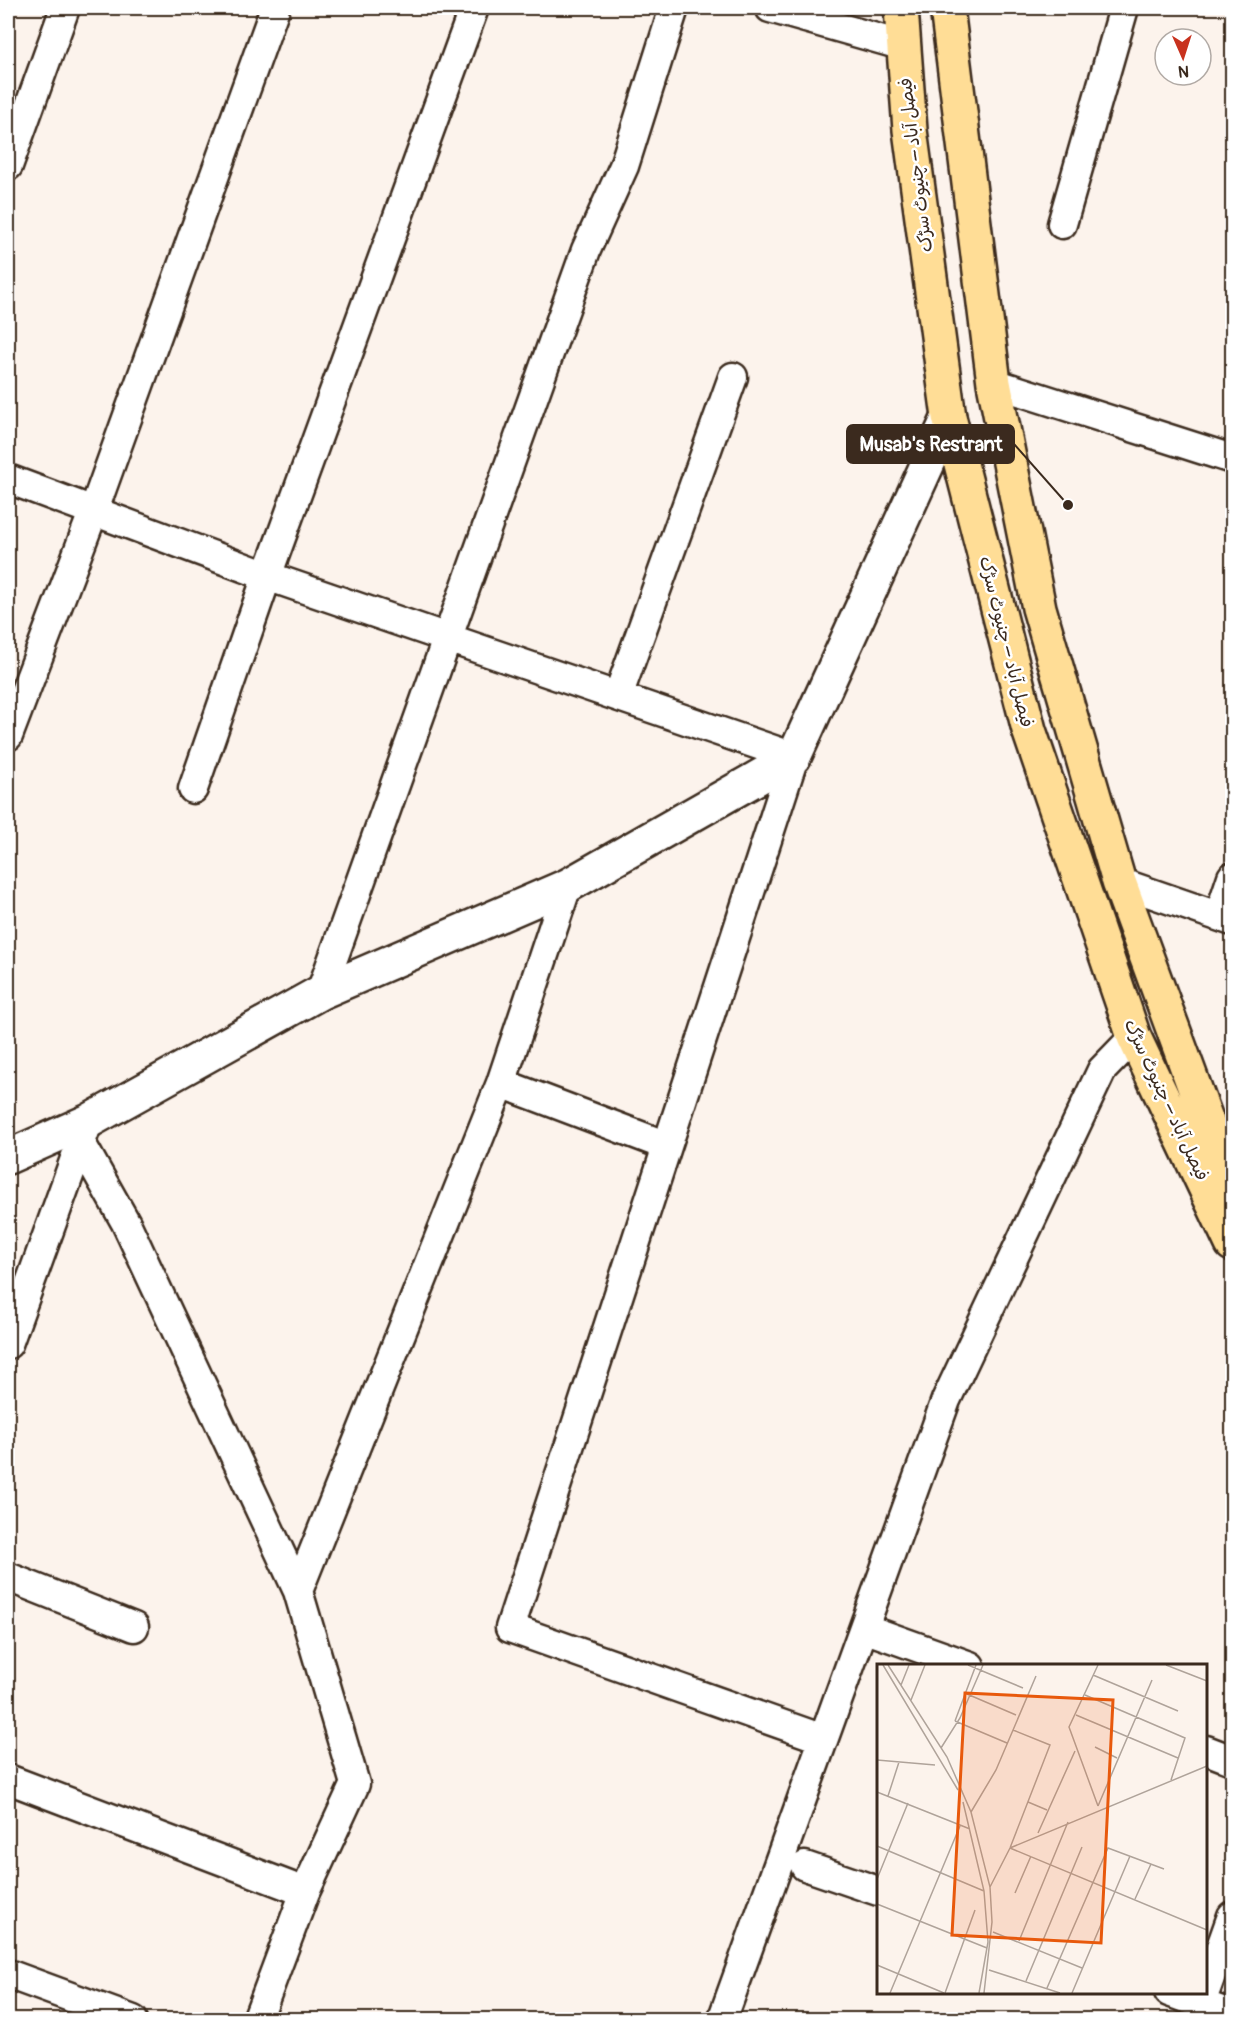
<svg xmlns="http://www.w3.org/2000/svg" width="1240" height="2027" font-family="Pangolin,'Playpen Sans Arabic',sans-serif">
	<rect width="100%" height="100%" fill="#fcf3ec"/>
	<filter id="ink" filterUnits="userSpaceOnUse"><feTurbulence type="fractalNoise" baseFrequency=".0167" numOctaves="2"/><feDisplacementMap in="SourceGraphic" scale="12" xChannelSelector="R" yChannelSelector="G"/><feConvolveMatrix kernelMatrix="1 2 1 2 8 2 1 2 1" color-interpolation-filters="sRGB"/></filter>
	<g filter="url(#ink)">
		<g fill="none" stroke-linecap="round" stroke-linejoin="round">
			<g stroke="#3b2a1e" stroke-width="33">
				<path id="minor" d="M770,8L904,46
					M8,166L65,8
					M1062,224L1124,8
					M994,383L1232,459
					M8,479L267,576L794,757L510,1628L823,1739
					M618,696L733,377
					M8,736L94,510L275,8
					M193,789L267,576L474,8
					M1119,882L1232,921
					M1219,916L1232,877
					M321,992L586,250L624,166L674,8
					M501,1083L667,1146
					M81,1143L126,1223L298,1591L355,1784L305,1892L257,2020
					M8,1344L85,1131
					M8,1577L134,1627
					M298,1591L501,1083L567,886
					M864,1628L970,1666
					M1206,1750L1232,1760
					M8,1779L305,1892
					M805,1866L878,1891
					M8,1974L133,2020
					M1206,1989L1232,1916
					M1169,1992L1232,2015
					M722,2020L946,1400L1102,1070L1134,1037"/>
			</g>
			<g stroke="#3b2a1e" stroke-width="38">
				<path id="tertiary" d="M8,1157L89,1121L321,992L567,886L794,757L949,417"/>
			</g>
			<g stroke="#3b2a1e" stroke-width="38">
				<path id="trunk" d="M901,8L910,130L949,417L1029,730L1134,1037L1232,1244
					M947,8L994,383L1039,608L1119,882L1216,1146L1232,1176"/>
			</g>
			<use href="#minor" stroke="#fff" stroke-width="28"/>
			<use href="#tertiary" stroke="#fff" stroke-width="33"/>
			<use href="#trunk" stroke="#ffdd96" stroke-width="33"/>
		</g>
	</g>
	<g text-anchor="middle" dominant-baseline="central" stroke-width="5" stroke-linejoin="round" paint-order="stroke">
		<g font-size="18" fill="#3b2a1e" stroke="#fff">
			<text transform="translate(916 165) rotate(-97)">فیصل آباد – چنیوٹ سڑک</text>
			<text transform="translate(1006 642) rotate(76)">فیصل آباد – چنیوٹ سڑک</text>
			<text transform="translate(1166 1100) rotate(65)">فیصل آباد – چنیوٹ سڑک</text>
		</g>
	</g>
	<g transform="translate(877 1664)">
		<rect width="330" height="330" fill="#fcf3ec"/>
		<path fill="none" stroke="#afa39a" stroke-width="1.5" d="M6,1L81,126M11,1L70,93L94,148L113,223L115,258L107,329M91,1L146,24M221,1L192,63L221,142M289,1L330,17M216,11L301,47M24,21L32,1M90,30L139,51M208,31L308,74L294,116M34,36L48,1M199,51L301,94M78,57L99,1M78,57L130,79M218,83L240,94M64,84L83,54L106,1M0,96L58,101M0,128L93,165M11,132L22,98M86,138L107,227L111,278L102,329M151,138L170,146M221,142L275,16M94,148L119,106L159,12M161,169L198,87M0,182L107,227M133,184L330,266M133,184L330,102M0,215L31,139M113,223L133,184L173,81L136,66M138,229L154,192M258,235L274,200M0,240L110,284M116,268L205,304M142,277L191,158M0,301L67,329M112,306L183,329M149,317L205,183M170,324L231,184L287,205M13,329L83,162M68,329L98,246M195,329L253,192"/>
		<path fill="#e8590c" fill-opacity="0.15" stroke="#e8590c" stroke-width="3" d="M88,29L236,36L224,279L75,271Z"/>
		<rect width="330" height="330" fill="none" stroke="#3b2a1e" stroke-width="3"/>
	</g>
	<path fill="none" stroke="#3b2a1e" stroke-width="2" d="M1068 505L1014 444"/>
	<circle fill="#3b2a1e" stroke="#fff" stroke-width="2" cx="1068" cy="505" r="6"/>
	<rect fill="#3b2a1e" stroke="#3b2a1e" stroke-width="2" x="847" y="425" width="167" height="38" rx="6"/>
	<g font-size="20" text-anchor="middle" font-weight="bold" fill="#fff">
		<text x="931" y="451">Musab's Restrant</text>
	</g>
	<rect width="1240" height="2027" fill="none" stroke="#fff" stroke-width="30"/>
	<rect x="15" y="15" width="1210" height="1997" fill="none" stroke="#3b2a1e" stroke-width="2" filter="url(#ink)"/>
	<g transform="translate(1183 57) rotate(177)"><circle r="28" fill="#ffffff" stroke="#b1aaa5" stroke-width="1.5"/>
	<path d="M0-4.5L10 22L0 15L-10 22Z" fill="#c8321e"/>
	<text y="-9" font-size="16" font-weight="bold" text-anchor="middle" fill="#3b2a1e">N</text>
	</g>
</svg>
